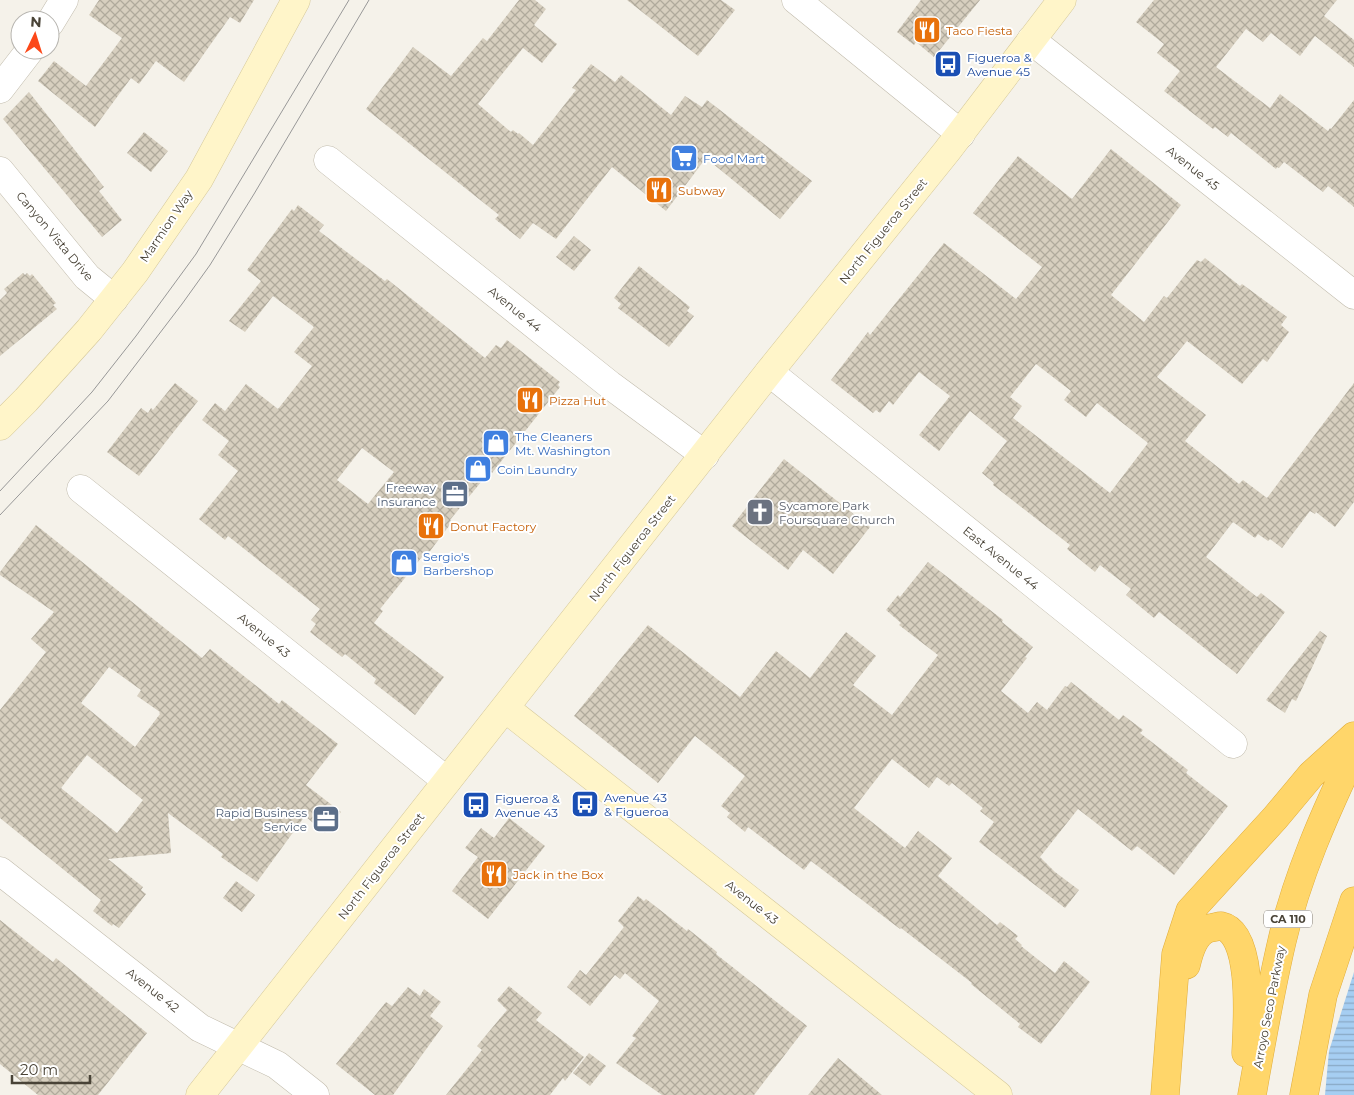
<svg xmlns="http://www.w3.org/2000/svg" width="1354" height="1095" font-family="Montserrat,sans-serif">
	<defs>
		<pattern id="water-rules" width="6" height="5" patternUnits="userSpaceOnUse" patternTransform="scale(1.25)"><rect width="6" height="5" fill="#a6cef2"/><path d="M0 2.5h6" fill="none" stroke="#89a9c5"/></pattern>
		<pattern id="building-cross-hatch" width="8" height="8" patternUnits="userSpaceOnUse" patternTransform="scale(1.25)"><rect width="8" height="8" fill="#d7cfbf"/><path d="M0 0l8 8M0 8l8-8" fill="none" stroke="#b0aa9c"/></pattern>
	</defs>
	<rect width="100%" height="100%" fill="#f5f2ea"/>
	<path fill="url(#water-rules)" d="M1354,972V1095H1325L1329,1051Z"/>
	<path fill="url(#building-cross-hatch)" fill-rule="evenodd" d="M99,0H254L240,23L230,17L184,82L156,61L139,84L131,78L95,127L38,81L54,61L86,86L122,38L89,15Z
		M519,0H535L546,9L534,25L557,44L542,63L523,48L478,104L511,132L513,130L518,134L519,133L533,145L576,90L572,88L591,64L615,82L621,75L671,115L685,96L702,107L707,100L812,181L780,219L706,158L666,211L612,167L556,239L533,223L520,239L495,219L499,215L366,109L413,47L451,76L483,38L487,41Z
		M627,0H721L735,10L698,56Z
		M921,0H980L934,57L916,42L914,45L897,32Z
		M1154,0H1337L1324,16L1354,40V67L1315,36L1300,56L1271,33L1263,42L1246,29L1216,67L1270,108L1280,94L1328,131L1330,128L1331,129L1354,100V207L1328,186L1323,192L1284,162L1279,168L1277,167L1276,169L1231,133L1228,137L1215,127L1213,129L1164,91L1180,71L1157,53L1164,44L1136,22Z
		M29,92L104,187L99,191L122,220L102,237L3,119Z
		M144,132L168,151L151,172L127,153Z
		M1111,149L1181,205L1111,295L1144,322L1164,296L1167,298L1197,260L1201,262L1205,258L1240,286L1242,284L1287,317L1281,325L1289,332L1267,362L1263,359L1242,384L1187,341L1157,377L1206,415L1185,441L1239,484L1243,480L1267,498L1354,383V502L1335,527L1316,512L1315,514L1310,511L1282,548L1270,539L1268,541L1258,534L1255,538L1233,522L1206,557L1257,597L1261,593L1285,612L1237,674L1159,612L1154,618L1126,595L1131,589L1100,565L1095,572L1067,549L1070,545L993,485L994,483L982,473L1007,441L970,411L939,451L919,435L950,396L919,372L893,405L889,401L880,413L876,410L873,413L831,380L868,332L870,335L944,243L1016,299L1042,267L973,213L1018,156L1072,199ZM1036,364L1071,391L1064,400L1086,417L1097,403L1148,443L1110,493L1013,418L1022,406L1010,397Z
		M298,205L324,225L319,231L385,281L387,279L485,358L496,345L501,348L507,340L560,382L558,385L560,387L492,473L490,471L450,520L452,522L427,555L425,553L380,609L383,611L374,623L444,677L415,715L374,683L376,679L345,654L342,657L310,632L316,624L311,620L320,609L228,536L225,540L199,519L238,471L218,455L229,441L202,420L215,403L225,411L246,384L278,409L312,366L294,352L314,327L273,296L245,332L229,321L261,281L247,270L292,209L294,211ZM362,448L394,472L368,504L337,480Z
		M574,236L591,250L574,271L556,257Z
		M639,266L690,307L687,311L694,316L669,347L618,308L621,304L614,298Z
		M23,273L25,275L27,273L30,276L32,274L56,303L53,305L57,309L0,356V300L7,293L4,289Z
		M175,383L198,401L139,476L107,452L141,408L148,413L151,408L153,410Z
		M784,459L870,527L833,574L803,550L788,570L732,526Z
		M36,525L202,658L210,649L279,704L282,700L338,744L306,785L341,812L325,833L305,816L257,882L221,857L223,854L168,813L171,853L108,859L143,887L141,890L146,894L119,928L113,924L112,926L93,911L101,900L0,818V710L46,652L31,639L54,612L0,575V572ZM109,667L141,690L137,696L160,712L159,713L160,714L135,747L81,703ZM87,755L143,800L117,833L61,788Z
		M928,562L1003,620L1002,622L1033,647L1025,657L1027,658L1001,691L1028,713L1037,702L1047,710L1065,686L1067,687L1071,682L1119,720L1123,715L1143,730L1140,733L1188,770L1186,773L1228,806L1174,875L1137,846L1132,851L1078,809L1040,857L1055,872L1079,890L1065,908L979,842L994,822L980,811L983,808L952,783L949,786L937,777L929,788L892,759L854,808L905,848L918,831L952,858L938,876L997,925L1000,922L1018,936L1015,939L1022,945L1021,946L1055,973L1064,961L1090,982L1041,1044L1018,1027L1020,1024L971,984L972,983L901,928L900,929L811,861L804,870L748,827L745,832L727,817L730,813L721,806L745,776L695,736L658,783L574,716L648,625L740,697L776,651L810,678L846,632L876,656L853,685L892,715L938,655L899,625L901,623L886,610L898,595L900,597Z
		M1320,631L1327,636L1296,701L1292,699L1285,713L1266,700Z
		M509,818L545,846L488,919L452,891L478,857L465,848L481,828L494,838Z
		M236,881L255,895L242,912L223,898Z
		M638,896L644,901L646,899L687,931L688,929L717,952L716,954L807,1026L754,1095H662L616,1063L636,1038L632,1036L659,1001L625,973L620,979L615,975L590,1006L567,987L580,970L586,975L624,927L618,921Z
		M0,920L53,962L56,958L147,1033L98,1095H38L0,1064Z
		M509,986L542,1013L536,1020L584,1057L565,1081L563,1078L550,1095H446L482,1050L477,1046L507,1010L497,1000Z
		M408,987L420,996L424,989L441,1002L430,1016L443,1026L393,1095H375L336,1064L386,1002L392,1006Z
		M589,1053L606,1066L590,1086L573,1073Z
		M838,1058L882,1095H808Z"/>
	<g fill="none" stroke-linecap="round" stroke-linejoin="round">
		<g stroke="#c1bbac" stroke-width="29">
			<path id="street" d="M796,0L961,134
				M50,23L64,0
				M1031,40L1354,295
				M0,89L30,50
				M328,160L610,385L705,455
				M0,171L87,277L114,299
				M769,372L1233,744
				M81,489L447,781
				M0,871L200,1028L277,1065L315,1095"/>
		</g>
		<g stroke="#d5c899" stroke-width="29">
			<path id="secondary" d="M0,426L26,400L89,330L135,272L199,179L296,0
				M505,708L998,1095
				M200,1095L769,372L947,151L1062,0"/>
		</g>
		<g stroke="#e0ac39" stroke-width="29">
			<path id="highway" d="M1186,965C1189,952 1194,932 1210,928C1213,928 1218,926 1221,926C1255,933 1247,1027 1246,1053
				M1165,1095L1176,954L1190,911L1275,818L1311,775L1354,736
				M1252,1095C1261,1044 1270,992 1282,941C1297,876 1325,813 1354,752
				M1304,1095L1323,995L1354,901"/>
		</g>
		<use href="#street" stroke="#fff" stroke-width="28"/>
		<use href="#secondary" stroke="#fff5c9" stroke-width="28"/>
		<use href="#highway" stroke="#ffd66a" stroke-width="28"/>
		<path stroke="#989898" stroke-width="1" d="M0,491L92,392L136,336L196,254L349,0
			M0,515L108,401L182,304L210,265L254,194L369,0"/>
	</g>
	<defs>
		<g id="restaurant-square" transform="scale(1.4375)"><rect x="-9" y="-9" width="18" height="18" rx="4" fill="#e8710a" stroke="#fff"/><path d="M-5-6h1v4h1v-4h1v4h1v-4h1v5L-1.5 .5V6h-2V.5L-5-1ZM5-6V6H3V1.5H1.5Q1.5-4 5-6Z" fill="#fff"/></g>
		<g id="bus-square" transform="scale(1.4375)"><rect x="-9" y="-9" width="18" height="18" rx="4" fill="#1a4fb4" stroke="#fff"/><path d="M-5-6H5V4H4V6H2V4H-2V6H-4V4H-5ZM-3.5-4V0h7V-4ZM-3.5 1.2v1.5H-2V1.2ZM2 1.2v1.5H3.5V1.2Z" fill="#fff"/></g>
		<g id="supermarket-square" transform="scale(1.4375)"><rect x="-9" y="-9" width="18" height="18" rx="4" fill="#3f7fe0" stroke="#fff"/><path d="M-6-5.5h2.5l.6 2H6L4.5 2H-2.5L-4.4-4H-6ZM-1.5 3.2a1.3 1.3 0 1 0 .1 0ZM3 3.2a1.3 1.3 0 1 0 .1 0Z" fill="#fff"/></g>
		<g id="shop-square" transform="scale(1.4375)"><rect x="-9" y="-9" width="18" height="18" rx="4" fill="#3f7fe0" stroke="#fff"/><path d="M-5-2.5h2.3a2.7 3.5 0 0 1 5.4 0H5L5.5 6h-11ZM-1.5-2.5h3a1.5 2.3 0 0 0-3 0Z" fill="#fff"/></g>
		<g id="office-square" transform="scale(1.4375)"><rect x="-9" y="-9" width="18" height="18" rx="4" fill="#5c6f8a" stroke="#fff"/><path d="M-6-3h4V-5.5h4V-3h4V5H-6ZM-1-4.5V-3h2v-1.5ZM-6 0V1H6V0Z" fill="#fff"/></g>
		<g id="church-square" transform="scale(1.4375)"><rect x="-9" y="-9" width="18" height="18" rx="4" fill="#6b7280" stroke="#fff"/><path d="M-1.2-6h2.4v3.5h3.3v2.4h-3.3V6h-2.4V-.1h-3.3v-2.4h3.3Z" fill="#fff"/></g>
	</defs>
	<g fill-rule="evenodd">
		<use href="#restaurant-square" x="927" y="30"/>
		<use href="#bus-square" x="948" y="64"/>
		<use href="#supermarket-square" x="684" y="158"/>
		<use href="#restaurant-square" x="659" y="190"/>
		<use href="#restaurant-square" x="530" y="400"/>
		<use href="#shop-square" x="496" y="443"/>
		<use href="#shop-square" x="478" y="469"/>
		<use href="#office-square" x="455" y="494"/>
		<use href="#church-square" x="760" y="512"/>
		<use href="#restaurant-square" x="431" y="526"/>
		<use href="#shop-square" x="404" y="563"/>
		<use href="#bus-square" x="585" y="804"/>
		<use href="#bus-square" x="476" y="805"/>
		<use href="#office-square" x="326" y="819"/>
		<use href="#restaurant-square" x="494" y="874"/>
	</g>
	<g text-anchor="middle" dominant-baseline="central" stroke-width="4" stroke-linejoin="round" paint-order="stroke">
		<rect fill="#fff" stroke="#807b73" stroke-width="1" x="1264" y="910.5" width="48" height="17" rx="4"/>
		<g font-size="11" font-weight="bold" fill="#494337">
			<text x="1288" y="919">CA 110</text>
		</g>
		<g font-size="12" fill="#c56008" stroke="#fff" text-anchor="start">
			<text x="946" y="30">Taco Fiesta</text>
			<text x="678" y="190">Subway</text>
			<text x="549" y="400">Pizza Hut</text>
			<text x="450" y="526">Donut Factory</text>
			<text x="513" y="874">Jack in the Box</text>
		</g>
		<g font-size="12" fill="#164399" stroke="#fff" text-anchor="start">
			<text x="967" y="57">Figueroa &amp;<tspan x="967" dy="14">Avenue 45</tspan></text>
			<text x="604" y="797">Avenue 43<tspan x="604" dy="14">&amp; Figueroa</tspan></text>
			<text x="495" y="798">Figueroa &amp;<tspan x="495" dy="14">Avenue 43</tspan></text>
		</g>
		<g font-size="12" fill="#366cbe" stroke="#fff" text-anchor="start">
			<text x="703" y="158">Food Mart</text>
			<text x="515" y="436">The Cleaners<tspan x="515" dy="14">Mt. Washington</tspan></text>
			<text x="497" y="469">Coin Laundry</text>
			<text x="423" y="556">Sergio's<tspan x="423" dy="14">Barbershop</tspan></text>
		</g>
		<g font-size="12" fill="#494337" stroke="#fff">
			<text transform="translate(1193 168) rotate(38)">Avenue 45</text>
			<text transform="translate(166 226) rotate(-56)">Marmion Way</text>
			<text transform="translate(883 231) rotate(-51)">North Figueroa Street</text>
			<text transform="translate(55 236) rotate(50)">Canyon Vista Drive</text>
			<text transform="translate(515 309) rotate(39)">Avenue 44</text>
			<text transform="translate(632 548) rotate(-52)">North Figueroa Street</text>
			<text transform="translate(1001 558) rotate(39)">East Avenue 44</text>
			<text transform="translate(264 635) rotate(39)">Avenue 43</text>
			<text transform="translate(381 866) rotate(-52)">North Figueroa Street</text>
			<text transform="translate(752 902) rotate(38)">Avenue 43</text>
			<text transform="translate(153 990) rotate(38)">Avenue 42</text>
			<text transform="translate(1269 1007) rotate(-79)">Arroyo Seco Parkway</text>
		</g>
		<g font-size="12" fill="#4e5e75" stroke="#fff" text-anchor="end">
			<text x="436" y="487">Freeway<tspan x="436" dy="14">Insurance</tspan></text>
			<text x="307" y="812">Rapid Business<tspan x="307" dy="14">Service</tspan></text>
		</g>
		<g font-size="12" fill="#5b616d" stroke="#fff" text-anchor="start">
			<text x="779" y="505">Sycamore Park<tspan x="779" dy="14">Foursquare Church</tspan></text>
		</g>
	</g>
	<g transform="translate(35 35) rotate(4)"><circle r="24" fill="#ffffff" stroke="#b6b4af"/>
	<path d="M0-4L9 19L0 12L-9 19Z" fill="#fc4819"/>
	<text y="-8" font-size="14" font-weight="bold" text-anchor="middle" fill="#494337">N</text>
	</g>
	<path d="M12 1075v8h78v-8" fill="none" stroke="#494337" stroke-width="2.5"/>
	<text x="20" y="1075" font-size="15" fill="#494337" stroke="#ffffff" stroke-width="4" paint-order="stroke">20 m</text>
</svg>
